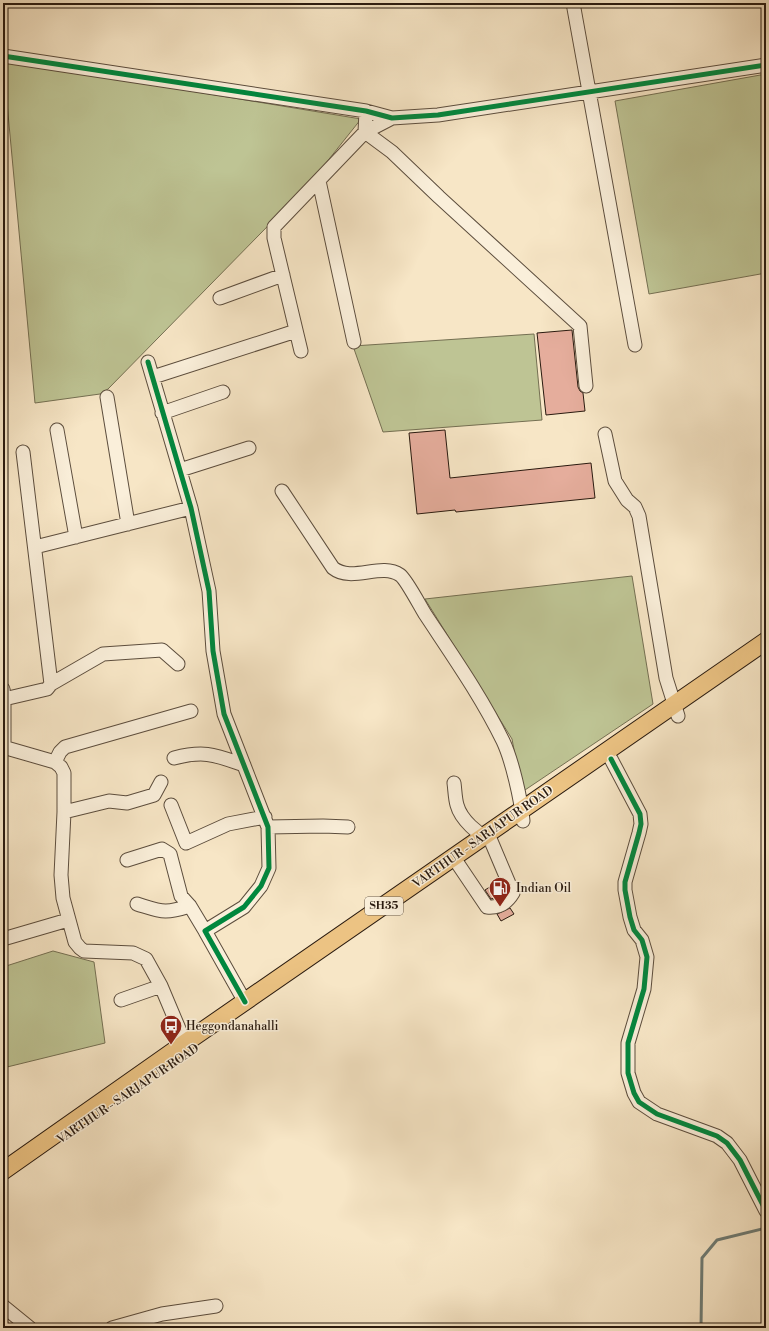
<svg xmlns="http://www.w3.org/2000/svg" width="769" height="1331" font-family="'Libre Bodoni',serif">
	<rect width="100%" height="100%" fill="#f7e6c6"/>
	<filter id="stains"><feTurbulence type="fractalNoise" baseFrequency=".005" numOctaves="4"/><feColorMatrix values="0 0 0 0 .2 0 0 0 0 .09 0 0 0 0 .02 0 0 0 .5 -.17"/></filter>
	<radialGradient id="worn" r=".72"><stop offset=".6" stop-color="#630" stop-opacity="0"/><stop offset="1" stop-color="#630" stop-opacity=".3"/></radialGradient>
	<path fill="#bec494" stroke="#746f52" d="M3,60L361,119L310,183L108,389L100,394L35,403Z
		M766,74V273L649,294L615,101Z
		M534,334L542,420L383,432L353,346Z
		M632,576L653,704L522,792L512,739L425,599Z
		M53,951L94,962L105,1043L3,1068V967Z"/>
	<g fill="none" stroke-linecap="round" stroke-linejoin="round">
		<path stroke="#6f7c75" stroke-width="3" d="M701,1328L702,1258L717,1240L766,1228"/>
	</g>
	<path fill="#e5ad9c" stroke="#291a0f" d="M572,330L578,387L580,391L583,393L585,411L546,415L537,333Z
		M445,430L450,478L591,463L595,498L456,512L455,510L417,514L409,433Z
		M496,883L502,894L498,897L491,899L485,890Z
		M510,908L514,914L501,921L497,914Z"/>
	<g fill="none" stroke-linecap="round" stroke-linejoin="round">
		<g stroke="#5c4d3d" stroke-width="15">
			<path id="minor" d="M573,3L635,345
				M3,56L366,111L392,118L438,115L766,65
				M366,111L365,132L392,152L439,197L580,326L586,386
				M319,181L354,342
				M220,298L283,275
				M301,351L274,238V227L365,132L392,118
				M148,362L191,508L209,591L213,651L224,714L268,827L269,868L261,886L244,907L205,931L245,1002
				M153,377L296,331
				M107,397L128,524
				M162,413L223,392
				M57,430L76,537
				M605,434L615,481L627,500L635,507L639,516L666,678L678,716
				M180,470L249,448
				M282,491L333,568C352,583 381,562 400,575C406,579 420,606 425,614C452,655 481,696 503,741C512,760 521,799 523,821
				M35,547L191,508
				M51,684L103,654L162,650L178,664
				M3,689L4,699V747
				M4,699L47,689L51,684L23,452
				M3,747L55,762L61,767L64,773V812L61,875L63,898L75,942L80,948L84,951L133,953L146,959L161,986L185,1043
				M174,758C205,750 215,755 244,765
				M611,759L640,814L641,824L639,833L625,882V890L630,917L634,930L642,940L647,957L644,989L628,1043V1073L634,1093L639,1102L657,1114L717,1136L727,1143L740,1160L766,1211
				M55,762L60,752L65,747L191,711
				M454,783C455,790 455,798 457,805C461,820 478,834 491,841L513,893C507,903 498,908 487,907L458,864
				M171,805L186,843L228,824L265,817
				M64,812L109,801L127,803L154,795L161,782
				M268,827L323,826L348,827
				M127,860L162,849L170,854L181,896L190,906L205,931
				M137,904C163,912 164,914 190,906
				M3,939L68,920
				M121,1000L161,986
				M3,1306L30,1328
				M112,1328L162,1314L216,1306"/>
		</g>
		<g stroke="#291a0f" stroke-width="19">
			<path id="major" d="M3,1171L185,1043L766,641"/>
		</g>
		<use href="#minor" stroke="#faefda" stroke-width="13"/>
		<use href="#major" stroke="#ecc383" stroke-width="17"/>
		<g stroke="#faefda" stroke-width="8">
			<path id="cycleway" d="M3,56L366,111L392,118L438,115L766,65
				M148,362L191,508L209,591L213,651L224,714L268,827L269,868L261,886L244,907L205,931L245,1002
				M611,759L640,814L641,824L639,833L625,882V890L630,917L634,930L642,940L647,957L644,989L628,1043V1073L634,1093L639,1102L657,1114L717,1136L727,1143L740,1160L766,1211"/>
		</g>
		<use href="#cycleway" stroke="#00873e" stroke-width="5"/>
	</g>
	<defs>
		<g id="fuel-pin" transform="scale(1.15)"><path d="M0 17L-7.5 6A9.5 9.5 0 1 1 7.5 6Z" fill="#8f2418" stroke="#faefda"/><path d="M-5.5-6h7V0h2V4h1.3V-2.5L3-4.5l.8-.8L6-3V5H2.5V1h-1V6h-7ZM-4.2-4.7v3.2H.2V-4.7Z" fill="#fff"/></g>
		<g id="bus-pin" transform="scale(1.15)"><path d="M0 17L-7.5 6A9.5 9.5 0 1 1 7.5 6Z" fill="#8f2418" stroke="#faefda"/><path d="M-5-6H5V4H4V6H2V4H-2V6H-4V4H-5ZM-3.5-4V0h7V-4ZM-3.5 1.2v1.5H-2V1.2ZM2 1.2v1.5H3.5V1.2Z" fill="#fff"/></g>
	</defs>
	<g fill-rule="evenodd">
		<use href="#fuel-pin" x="500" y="888"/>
		<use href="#bus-pin" x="171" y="1026"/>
	</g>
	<g text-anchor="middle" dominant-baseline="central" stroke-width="3" stroke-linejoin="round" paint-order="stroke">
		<rect fill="#faefda" stroke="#685a4c" stroke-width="1" x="365" y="897" width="38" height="18" rx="3"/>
		<g font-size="11" font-weight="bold" fill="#291a0f">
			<text x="384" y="906">SH35</text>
		</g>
		<g font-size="12" fill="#291a0f" stroke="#faefda">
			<text transform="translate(483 837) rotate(-35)">VARTHUR - SARJAPUR ROAD</text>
			<text transform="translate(128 1094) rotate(-34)">VARTHUR - SARJAPUR ROAD</text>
		</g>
		<g font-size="12" fill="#291a0f" stroke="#faefda" text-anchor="start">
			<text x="516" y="888">Indian Oil</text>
			<text x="186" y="1026">Heggondanahalli</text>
		</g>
	</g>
	<rect width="769" height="1331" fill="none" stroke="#f7e6c6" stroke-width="16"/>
	<rect x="4" y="4" width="761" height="1323" fill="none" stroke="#291a0f" stroke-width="2"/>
	<rect x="8" y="8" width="753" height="1315" fill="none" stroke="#291a0f"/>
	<rect width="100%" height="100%" filter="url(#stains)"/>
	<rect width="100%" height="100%" fill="url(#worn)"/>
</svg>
